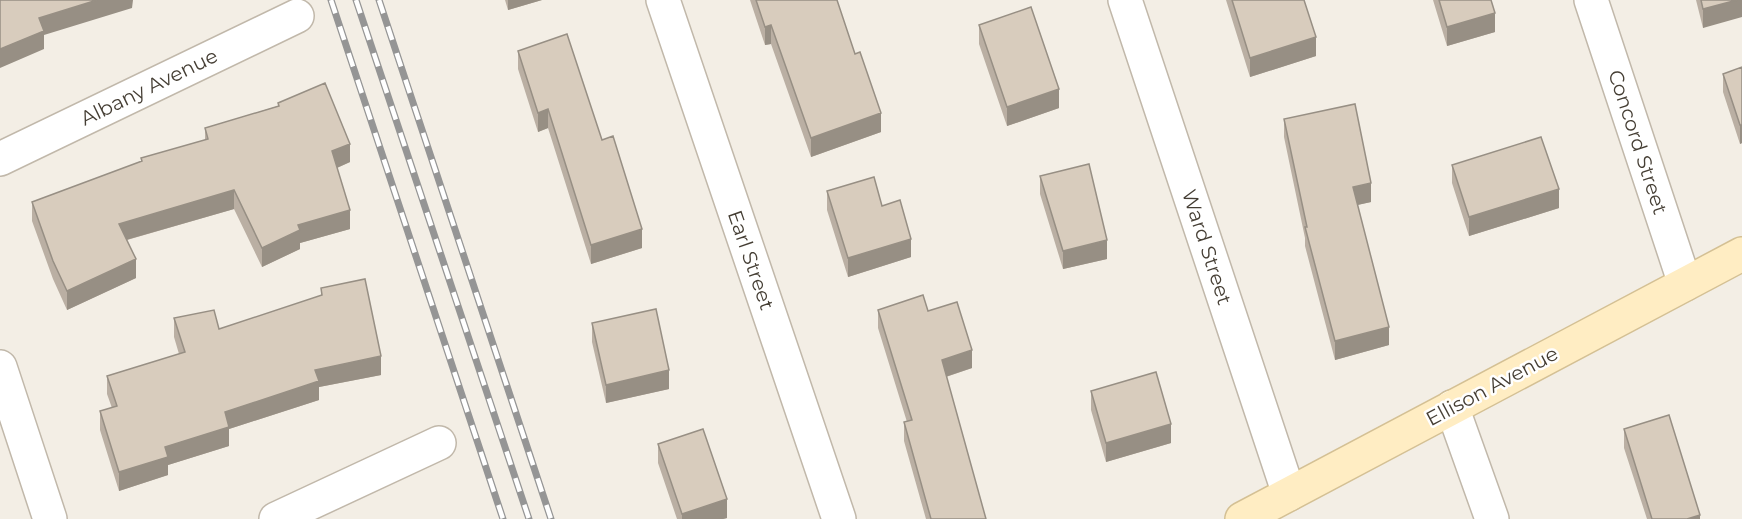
<svg xmlns="http://www.w3.org/2000/svg" width="1742" height="519" font-family="Montserrat,sans-serif">
	<rect width="100%" height="100%" fill="#f3eee5"/>
	<g fill="none" stroke-linecap="round" stroke-linejoin="round">
		<g stroke="#c1b8aa" stroke-width="36">
			<path id="street" d="M663,0L839,519
				M1125,0L1289,494
				M1591,0L1685,284
				M0,159L297,16
				M0,367L50,519
				M1452,407L1492,519
				M276,519L439,443"/>
		</g>
		<g stroke="#d4c094" stroke-width="36">
			<path id="secondary" d="M1242,519L1742,254"/>
		</g>
		<use href="#street" stroke="#fff" stroke-width="33"/>
		<use href="#secondary" stroke="#ffedc3" stroke-width="33"/>
		<g stroke="#959595" stroke-width="7">
			<path id="rail" d="M331,0L503,519
				M356,0L529,519
				M379,0L551,519"/>
		</g>
		<use href="#rail" stroke="#fff" stroke-width="4.5" stroke-dasharray="14" stroke-linecap="butt"/>
	</g>
	<path fill="#baafa3" d="M505,0H542L508,10Z
		M750,0H837L881,132L811,157L771,44L765,45Z
		M1226,0H1304L1316,56L1250,77Z
		M1433,0H1491L1495,32L1447,46Z
		M1696,0H1742L1703,28Z
		M979,25L1059,108L1007,126L979,44Z
		M518,51L602,140L642,248L591,264L548,128L538,132L518,69Z
		M1742,67V143L1740,144L1723,92V74Z
		M278,103L350,162L337,168L350,229L300,243V249L262,267L234,209L127,240L136,278L67,310L53,279L32,221V202L141,162V158L205,140V128L278,106Z
		M1284,119L1371,202L1357,205L1389,345L1335,360L1305,246V238L1284,137Z
		M1452,165L1559,208L1469,236L1452,183Z
		M1040,176L1107,259L1063,269L1040,194Z
		M827,191L882,206L911,257L848,277L827,210Z
		M321,288L381,375L319,387V400L229,429V446L168,465V475L119,491L100,430V411L112,408L107,394V376L179,354L174,337V318L219,329L321,296Z
		M878,310L972,368L946,377L986,519H926L904,441V422H907L878,328Z
		M592,323L669,389L606,403L592,342Z
		M1091,391L1171,443L1106,462L1091,410Z
		M1624,429L1700,519H1647L1624,448Z
		M658,444L727,518L723,519H677L658,463Z"/>
	<path fill="#978f84" d="M97,0H133L132,8L44,35V49L0,68V49L39,18Z
		M508,0H542L508,10Z
		M1737,0H1742V17L1703,28V9Z
		M1495,13V32L1447,46V27Z
		M771,25V44L765,45V27Z
		M1316,37V56L1250,77V58Z
		M1059,89V108L1007,126V107Z
		M548,109V128L538,132V113Z
		M881,113V132L811,157V138Z
		M1740,125H1742V143L1740,144Z
		M350,144V162L332,170V151Z
		M1371,183V202L1353,206V187Z
		M1559,189V208L1469,236V217Z
		M234,190V209L119,242V224Z
		M350,210V229L300,243V249L262,267V248L298,225Z
		M642,229V248L591,264V245Z
		M911,239V257L848,277V258Z
		M1107,240V259L1063,269V251Z
		M136,259V278L67,310V291Z
		M1389,327V345L1335,360V341Z
		M972,350V368L942,378V360Z
		M381,356V375L319,387V400L229,429V446L168,465V475L119,491V472L165,447L225,412L315,370Z
		M669,370V389L606,403V385Z
		M1171,424V443L1106,462V443Z
		M727,499V518L723,519H682V514Z
		M1700,515V519H1687Z"/>
	<path fill="#d8ccbd" stroke="#978f84" stroke-width="1.5" d="M0,0H97L39,18L44,31L0,49Z
		M756,0H837L855,54L860,52L881,113L811,138L771,25L765,27Z
		M1232,0H1304L1316,37L1250,58Z
		M1439,0H1491L1495,13L1447,27Z
		M1701,0H1737L1703,9Z
		M1031,7L1059,89L1007,107L979,25Z
		M567,34L602,140L613,136L642,229L591,245L548,109L538,113L518,51Z
		M1742,67V125H1740L1723,74Z
		M325,83L350,144L332,151L350,210L298,225L300,230L262,248L234,190L119,224L136,259L67,291L53,261L32,202L142,161L141,158L208,139L205,128L279,106L278,103Z
		M1355,104L1371,183L1353,187L1389,327L1335,341L1305,227H1307L1284,119Z
		M1541,137L1559,189L1469,217L1452,165Z
		M1089,164L1107,240L1063,251L1040,176Z
		M874,177L882,206L900,200L911,239L848,258L827,191Z
		M365,279L381,356L315,370L319,381L225,412L229,427L165,447L168,457L119,472L100,411L117,406L107,376L185,352L174,318L214,310L219,329L322,295L321,288Z
		M923,295L928,311L957,302L972,350L942,360L986,519H931L904,422L912,420L878,310Z
		M656,309L669,370L606,385L592,323Z
		M1156,372L1171,424L1106,443L1091,391Z
		M1669,415L1700,515L1687,519H1652L1624,429Z
		M703,429L727,499L682,514L658,444Z"/>
	<g text-anchor="middle" dominant-baseline="central" stroke-width="5" stroke-linejoin="round" paint-order="stroke">
		<g font-size="20" fill="#453e34" stroke="#fff">
			<text transform="translate(149 87) rotate(-26)">Albany Avenue</text>
			<text transform="translate(1638 142) rotate(72)">Concord Street</text>
			<text transform="translate(1207 247) rotate(72)">Ward Street</text>
			<text transform="translate(751 260) rotate(71)">Earl Street</text>
			<text transform="translate(1492 386) rotate(-28)">Ellison Avenue</text>
		</g>
	</g>
</svg>
